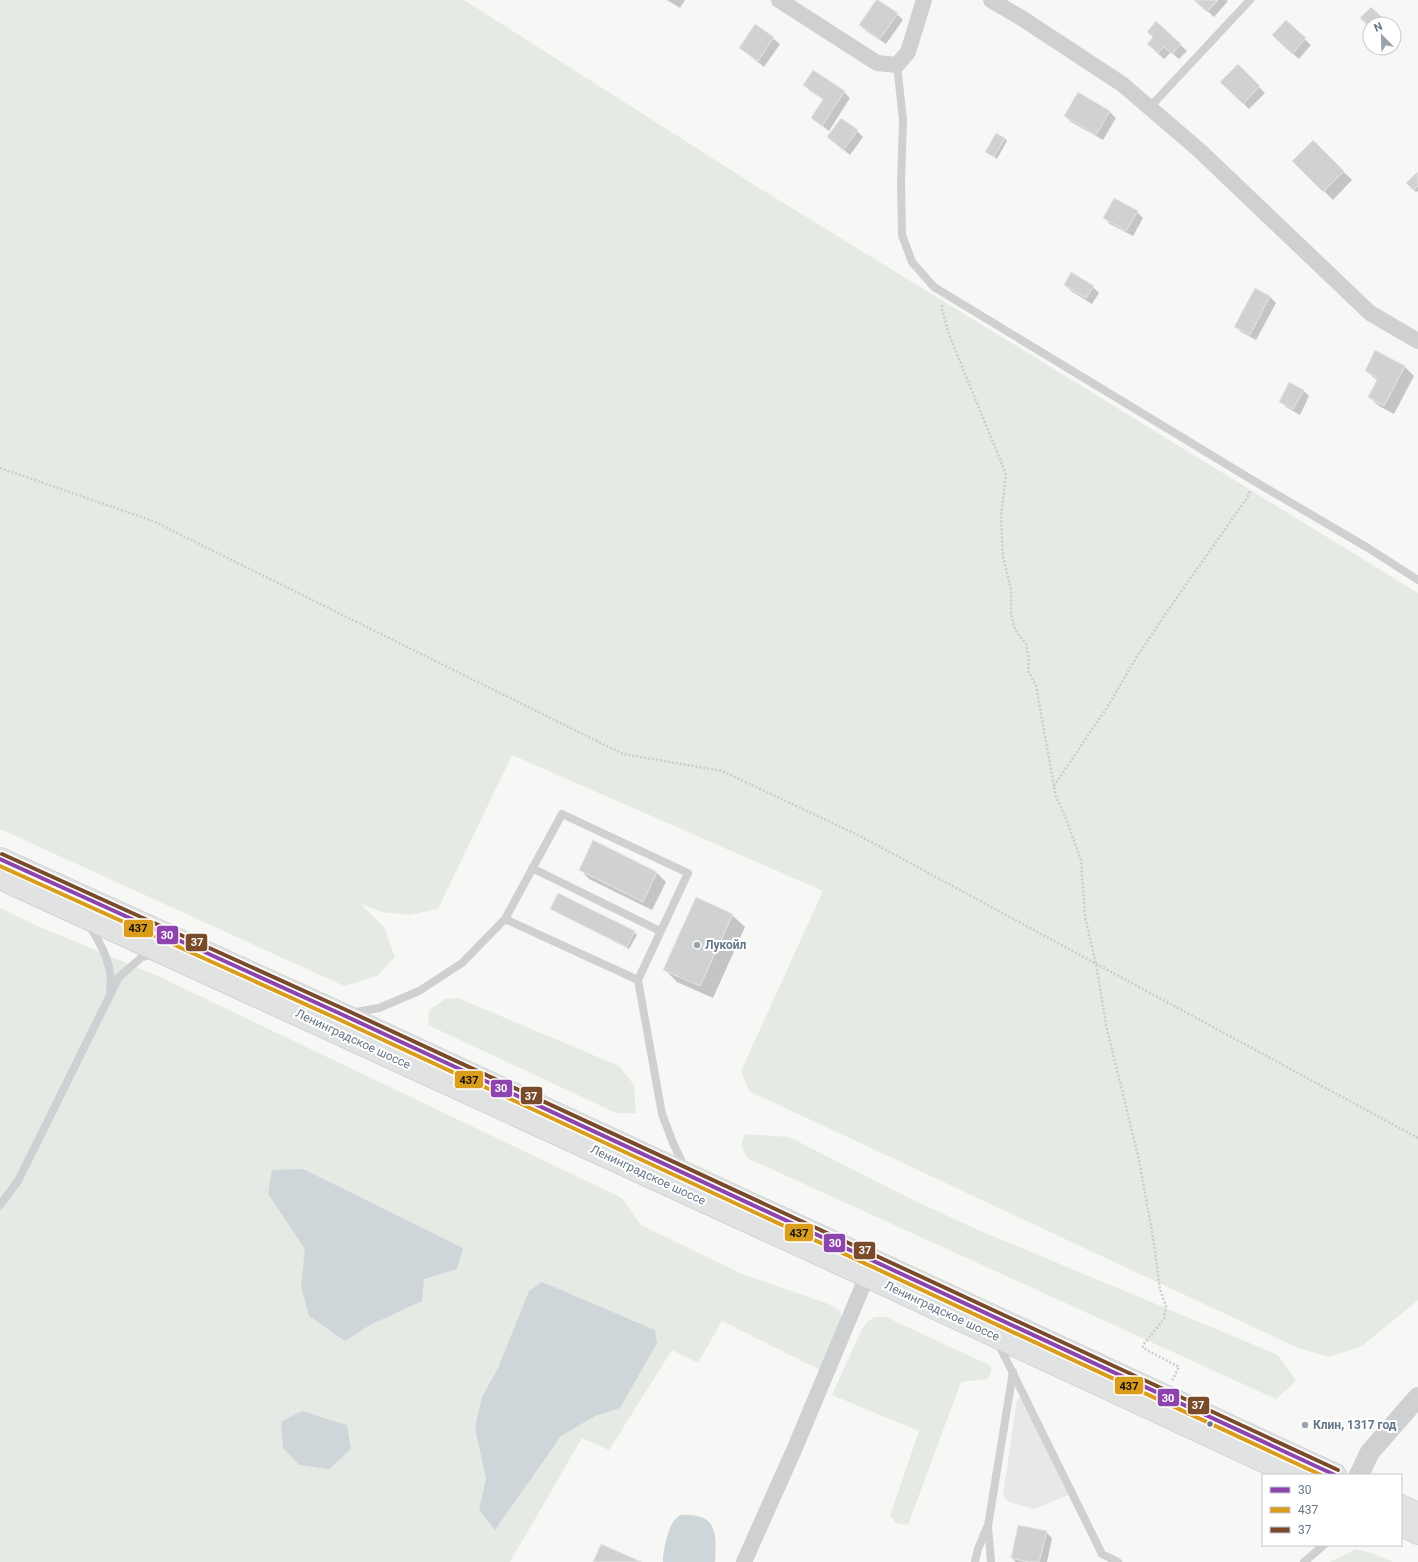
<svg xmlns="http://www.w3.org/2000/svg" width="1418" height="1562" font-family="Roboto,sans-serif">
	<rect width="100%" height="100%" fill="#f7f7f6"/>
	<path fill="#e7e9e8" d="M1020,1398L1023,1401L1068,1495L1035,1509L1009,1502L1003,1495L1017,1400Z"/>
	<path fill="#e6eae4" d="M0,0H464L756,186L1418,593V1300L1362,1346L1329,1357L1298,1348L749,1091L741,1071L823,891L512,755L438,909L409,915L382,912L361,904L384,927L395,957L377,976L344,986L0,829Z
		M0,908L35,925L158,976L622,1198L641,1225L742,1274L829,1304L840,1311L843,1322L822,1371L722,1321L698,1363L672,1350L609,1450L582,1438L510,1562H0Z
		M458,998L619,1066L634,1085L636,1113H616L428,1025L429,1010L445,999Z
		M745,1134L789,1137L915,1201L976,1229L1278,1355L1296,1381L1276,1399L747,1158L741,1145Z
		M875,1317H886L989,1365L992,1369L988,1379L961,1382L908,1525L896,1523L890,1516L919,1431L832,1395L862,1329L868,1321Z
		M1356,1549L1374,1554L1393,1562H1330Z"/>
	<path fill="#ced6d9" d="M303,1169L463,1248L457,1269L424,1279L422,1301L370,1325L345,1341L309,1316L301,1286L305,1249L268,1194L272,1170Z
		M542,1282L655,1330L657,1343L620,1408L595,1416L561,1436L495,1530L479,1510L486,1479L475,1428L482,1397L498,1368L529,1291Z
		M302,1411L347,1425L351,1449L329,1469L299,1465L283,1448L281,1422Z
		M680,1515C717,1513 717,1532 715,1562H663C662,1554 668,1529 673,1522C675,1519 678,1517 680,1515Z"/>
	<path fill="#0003" d="M667,0H685L680,8Z
		M1195,0H1226L1228,1L1214,17Z
		M897,14L903,20L886,44L866,31L860,25Z
		M1286,22L1311,45L1299,59L1279,41Z
		M1156,23L1187,51L1179,59L1171,52L1164,59L1154,50Z
		M756,25L780,44L764,67L740,48Z
		M1238,66L1265,93L1249,109L1222,82Z
		M813,72L844,92L850,98L829,131L812,118L824,100L810,91L804,85Z
		M1079,94L1110,112L1116,118L1103,140L1071,122L1065,116Z
		M857,131L863,137L850,155L828,137Z
		M1005,138L1007,141L997,159L987,152Z
		M1313,142L1352,180L1333,200L1294,161Z
		M1418,174V191L1416,192L1407,183Z
		M1137,212L1143,218L1133,236L1110,224L1104,218Z
		M1065,285L1093,287L1099,293L1092,304L1071,291Z
		M1255,290L1270,297L1276,303L1256,340L1241,332L1235,326Z
		M1376,352L1405,367L1414,376L1394,414L1379,406L1369,397L1378,381L1366,371Z
		M1303,390L1309,396L1300,415L1286,407L1280,401Z
		M594,842L657,873L666,882L652,910L589,879L580,869Z
		M551,909L634,932L637,935L629,949L554,911Z
		M732,915L745,927L713,998L677,982L665,970Z
		M1046,1532L1052,1538L1047,1562H1016L1012,1558Z"/>
	<path fill="#d0d2d2" stroke="#e6e6e6" d="M876,0H878L898,13L880,39L859,25Z
		M1194,0H1218L1207,12Z
		M1371,7L1387,22L1386,24H1370V27L1360,18Z
		M1286,20L1306,38L1292,54L1272,35Z
		M1156,21L1181,44L1172,54L1164,47L1158,53L1147,44L1153,37L1147,32Z
		M755,24L774,37L758,61L739,48Z
		M1238,64L1260,86L1243,104L1220,82Z
		M813,70L845,91L822,126L811,118L823,99L803,85Z
		M1078,92L1110,111L1096,135L1064,116Z
		M841,118L858,130L843,150L827,137Z
		M996,133L1005,138L994,157L985,152Z
		M1313,140L1344,171L1323,192L1292,161Z
		M1417,172L1418,173V186L1413,190L1406,183Z
		M1114,198L1138,211L1126,231L1103,218Z
		M1071,272L1094,286L1086,298L1064,285Z
		M1255,288L1270,296L1250,335L1234,327Z
		M1375,350L1405,366L1384,406L1368,397L1378,378L1365,371Z
		M1289,382L1304,390L1293,409L1279,402Z
		M593,840L657,872L643,902L579,870Z
		M558,893L635,931L627,947L550,909Z
		M696,897L733,914L700,986L663,970Z
		M1018,1525L1047,1531L1039,1562H1028L1011,1558Z
		M601,1544L642,1562H593Z"/>
	<g fill="none" stroke-linecap="round" stroke-linejoin="round">
		<g stroke="#d3d4d4" stroke-width="24">
			<path id="trunk" d="M0,859L341,1014L1335,1475
				M0,878L867,1276L995,1336L1294,1475
				M1401,1506L1418,1514
				M1401,1525L1418,1533"/>
		</g>
		<path stroke="#cccccd" stroke-width="2.5" stroke-dasharray="2 2" stroke-linecap="butt" d="M942,305V310L950,337L1006,474L1001,516L1003,557L1011,589V613L1015,630L1026,644L1029,659L1028,670L1036,686L1056,797L1065,816L1081,860L1085,917L1096,964L1106,1025L1139,1160L1154,1243L1160,1290L1166,1306L1164,1319L1143,1345V1348L1179,1367L1172,1381
			M0,468L153,521L623,754L722,771L862,837L1418,1138
			M1054,786L1108,706L1136,658L1171,606L1247,498L1250,491"/>
		<path stroke="#ced0d1" stroke-width="8" d="M897,65L903,120L901,182L902,235L912,262L934,287L1254,481L1368,548L1418,580
			M1149,108L1250,0
			M532,868L660,931
			M505,919L638,980
			M89,925C101,944 114,967 110,990
			M350,1013L379,1008L419,991L462,963L505,919L562,814L688,873L638,980L662,1114L673,1143L685,1168
			M0,1205L18,1181L119,977L142,957L154,954
			M998,1343L1102,1554L1118,1562
			M975,1562L978,1549L987,1527
			M991,1562L988,1526L1013,1372
			M1304,1562L1324,1545"/>
		<path stroke="#ced0d1" stroke-width="16" d="M779,0L877,63L897,65L908,52L924,0
			M991,0L1023,19L1122,84L1199,150L1370,313L1418,341
			M744,1562L794,1450L867,1276"/>
		<path stroke="#ced0d1" stroke-width="20" d="M1359,1475L1370,1452L1418,1397"/>
		<use href="#trunk" stroke="#e1e2e2" stroke-width="22"/>
		<g stroke="#fff" stroke-width="7">
			<path id="bus-1" d="M0,859L341,1014L1335,1475"/>
		</g>
		<g stroke="#fff" stroke-width="7">
			<path id="bus-2" d="M0,866L338,1019L1321,1475"/>
		</g>
		<g stroke="#fff" stroke-width="7">
			<path id="bus-3" d="M2,854L344,1009L1338,1470"/>
		</g>
		<use href="#bus-1" stroke="#8e44ad" stroke-width="4"/>
		<use href="#bus-2" stroke="#da9c1b" stroke-width="4"/>
		<use href="#bus-3" stroke="#7a4b2a" stroke-width="4"/>
	</g>
	<g fill="#98a3ae" stroke="#fff" stroke-width="1.5">
		<circle cx="697" cy="945" r="4"/>
		<circle cx="1305" cy="1425" r="4"/>
	</g>
	<circle fill="#657687" stroke="#fff" stroke-width="1.5" cx="1210" cy="1424" r="3.5"/>
	<g text-anchor="middle" dominant-baseline="central" stroke-width="4" stroke-linejoin="round" paint-order="stroke">
		<g font-size="12" font-weight="bold" fill="#657687" stroke="#fff" text-anchor="start">
			<text x="705" y="945">Лукойл</text>
			<text x="1313" y="1425">Клин, 1317 год</text>
		</g>
		<g font-size="12" fill="#657687" stroke="#fff">
			<text transform="translate(353 1039) rotate(25)">Ленинградское шоссе</text>
			<text transform="translate(648 1175) rotate(25)">Ленинградское шоссе</text>
			<text transform="translate(942 1311) rotate(25)">Ленинградское шоссе</text>
		</g>
	</g>
	<g stroke="#fff" stroke-width="1.5">
		<rect x="123" y="919" width="31" height="19" rx="4" fill="#da9c1b"/>
		<rect x="156" y="925" width="23" height="20" rx="4" fill="#8e44ad"/>
		<rect x="185" y="933" width="23" height="19" rx="4" fill="#7a4b2a"/>
		<rect x="454" y="1070" width="30" height="19" rx="4" fill="#da9c1b"/>
		<rect x="490" y="1079" width="23" height="19" rx="4" fill="#8e44ad"/>
		<rect x="520" y="1086" width="23" height="19" rx="4" fill="#7a4b2a"/>
		<rect x="784" y="1223" width="30" height="19" rx="4" fill="#da9c1b"/>
		<rect x="823" y="1233" width="23" height="20" rx="4" fill="#8e44ad"/>
		<rect x="853" y="1241" width="23" height="19" rx="4" fill="#7a4b2a"/>
		<rect x="1114" y="1376" width="30" height="19" rx="4" fill="#da9c1b"/>
		<rect x="1157" y="1388" width="23" height="19" rx="4" fill="#8e44ad"/>
		<rect x="1187" y="1396" width="23" height="19" rx="4" fill="#7a4b2a"/>
	</g>
	<g font-size="11" text-anchor="middle" font-weight="bold" fill="#fff">
		<text x="167" y="939">30</text>
		<text x="197" y="946">37</text>
		<text x="501" y="1092">30</text>
		<text x="531" y="1100">37</text>
		<text x="835" y="1247">30</text>
		<text x="865" y="1254">37</text>
		<text x="1168" y="1402">30</text>
		<text x="1198" y="1409">37</text>
	</g>
	<g font-size="11" text-anchor="middle" font-weight="bold" fill="#111">
		<text x="138" y="932">437</text>
		<text x="469" y="1084">437</text>
		<text x="799" y="1237">437</text>
		<text x="1129" y="1390">437</text>
	</g>
	<rect x="1262" y="1474" width="140" height="72" fill="#ffffff" stroke="#c1c8cf"/>
	<rect x="1270" y="1487" width="20" height="6" fill="#8e44ad" stroke="#c1c8cf"/>
	<text x="1298" y="1494" font-size="12" fill="#657687">30</text>
	<rect x="1270" y="1507" width="20" height="6" fill="#da9c1b" stroke="#c1c8cf"/>
	<text x="1298" y="1514" font-size="12" fill="#657687">437</text>
	<rect x="1270" y="1527" width="20" height="6" fill="#7a4b2a" stroke="#c1c8cf"/>
	<text x="1298" y="1534" font-size="12" fill="#657687">37</text>
	<g transform="translate(1382 36) rotate(337)"><circle r="19" fill="#ffffff" stroke="#c1c8cf"/>
	<path d="M0-3L7 15L0 10L-7 15Z" fill="#98a3ae"/>
	<text y="-6" font-size="11" font-weight="bold" text-anchor="middle" fill="#657687">N</text>
	</g>
</svg>
